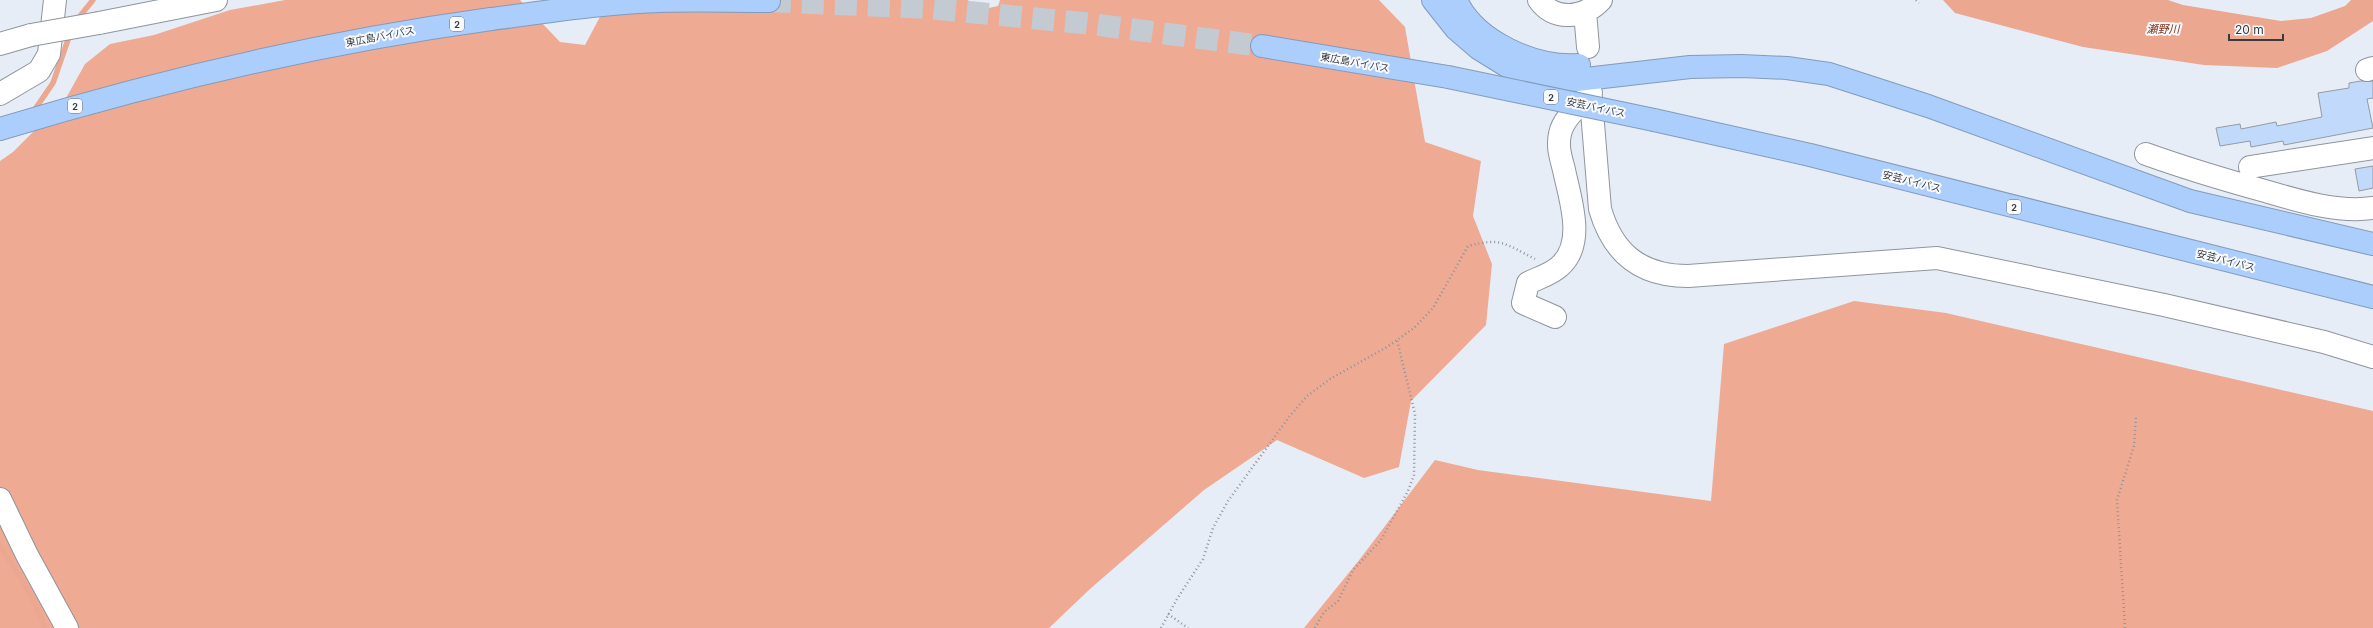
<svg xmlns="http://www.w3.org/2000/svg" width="2373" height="628" font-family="Inter,'Noto Sans JP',sans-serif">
	<rect width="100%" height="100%" fill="#e7edf6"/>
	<path fill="#efaa94" d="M285,0H520L560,42L585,45L609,0H968L975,11L998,6L1000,0H1379L1405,27L1425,142L1481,161L1473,216L1492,264L1486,325L1411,401L1399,467L1364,478L1277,440L1204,490L1090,589L1049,628H0V161L13,152L65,100L85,64L110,44L154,35L230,10Z
		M1854,301L1946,313L2373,411V628H1304L1360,559L1435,460L1478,470L1711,501L1724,344Z"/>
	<path fill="#eca791" d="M1943,0H2168L2183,5L2281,21L2311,18L2345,6L2351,0H2373V21L2327,51L2277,68L2204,65L2083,47L1955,13Z"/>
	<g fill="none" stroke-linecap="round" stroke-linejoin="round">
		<path stroke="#eca791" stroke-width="5.5" d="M76,21L93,0
			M33,112L53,83L70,34
			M0,546L30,593L45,628"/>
	</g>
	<path fill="#c1d9fa" stroke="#959ba2" d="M2361,81H2373V98L2367,99L2373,128L2284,145L2283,141L2251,147L2250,141L2220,146L2216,128L2240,124L2241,129L2276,122L2277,126L2322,117L2318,93L2349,88V83Z
		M2373,166V188L2359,191L2355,169Z"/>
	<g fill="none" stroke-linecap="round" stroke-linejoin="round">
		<path stroke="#c4cad1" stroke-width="22" stroke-dasharray="22 11" stroke-linecap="butt" d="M769,1L928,8L1083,23L1262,46"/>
		<g stroke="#8f959c" stroke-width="24">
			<path id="minor" d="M1539,0C1555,22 1584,18 1601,0
				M1585,12L1588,47
				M99,23L216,0
				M0,44L31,35
				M2367,70L2373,68
				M1590,87L1600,209C1613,254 1641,276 1688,276L1937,258L2164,305L2324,342L2373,357
				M0,94L39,71L49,54L55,0
				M2146,154C2185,168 2225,180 2265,191C2299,201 2338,213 2373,208
				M2250,167L2373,148
				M1555,317L1523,303L1528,283C1538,278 1552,274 1560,266C1586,243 1570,199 1564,170C1561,158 1557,147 1560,134C1563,118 1580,105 1591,93
				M0,499L27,555L67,628"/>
		</g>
		<g stroke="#839bba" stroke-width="24">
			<path id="highway" d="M1433,0L1456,29L1478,48L1507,66L1541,78L1577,80L1690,67L1742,66L1787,68L1829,74L1928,106L2190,201L2373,244
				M1456,0C1475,42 1535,68 1579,65
				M1262,46L1448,77
				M1654,120L1810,155L2373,297
				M0,129C161,80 324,42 491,19C546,12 603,3 659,1C696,0 732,1 769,1"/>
		</g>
		<path stroke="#8f949a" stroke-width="2.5" stroke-dasharray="1 3" stroke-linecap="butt" d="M1916,0L1919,3
			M1168,614L1188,628
			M1161,628L1177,599L1203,559L1213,528L1228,501L1289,417L1307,396L1330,379L1387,347L1414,328L1433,308L1468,246C1502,237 1505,244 1535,259
			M1315,628L1324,612L1338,601L1353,570L1381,540L1408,491L1414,475L1415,414L1397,340
			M2125,628L2117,500L2134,446L2136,415"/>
		<use href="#minor" stroke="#fff" stroke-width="22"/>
		<use href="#highway" stroke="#abcefc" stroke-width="22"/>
		<g stroke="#8f959c" stroke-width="24" stroke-linecap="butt">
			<path id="minor-bridge" d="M31,35L99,23"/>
		</g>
		<g stroke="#839bba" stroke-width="24" stroke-linecap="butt">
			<path id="highway-bridge" d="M1448,77L1654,120"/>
		</g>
		<use href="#minor-bridge" stroke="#fff" stroke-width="22"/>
		<use href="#highway-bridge" stroke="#abcefc" stroke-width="22"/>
	</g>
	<g text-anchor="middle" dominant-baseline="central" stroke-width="4" stroke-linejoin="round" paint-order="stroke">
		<g fill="#f8fafe" stroke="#727578" stroke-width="1">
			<rect x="450" y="17" width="14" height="14" rx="3"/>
			<rect x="1544" y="90" width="14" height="14" rx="3"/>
			<rect x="68" y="99" width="14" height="14" rx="3"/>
			<rect x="2007" y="200" width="14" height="14" rx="3"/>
		</g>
		<g font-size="9" font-weight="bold" fill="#393c3f">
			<text x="457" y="24">2</text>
			<text x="1551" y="97">2</text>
			<text x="75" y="106">2</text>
			<text x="2014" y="207">2</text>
		</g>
		<g font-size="10" fill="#393c3f" stroke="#f8fafe">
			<text transform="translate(380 36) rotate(-11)">東広島バイパス</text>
			<text transform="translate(1355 62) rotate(10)">東広島バイパス</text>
			<text transform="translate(1596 107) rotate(12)">安芸バイパス</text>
			<text transform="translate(1912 181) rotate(14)">安芸バイパス</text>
			<text transform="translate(2226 260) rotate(14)">安芸バイパス</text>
		</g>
		<g font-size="11" font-style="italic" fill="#803016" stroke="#f8fafe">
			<text x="2163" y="29">瀬野川</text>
		</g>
	</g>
	<path d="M2229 34v6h54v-6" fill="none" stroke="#393c3f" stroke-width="2"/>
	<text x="2235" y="34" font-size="12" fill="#393c3f" stroke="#f8fafe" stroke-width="3" paint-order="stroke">20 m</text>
</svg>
